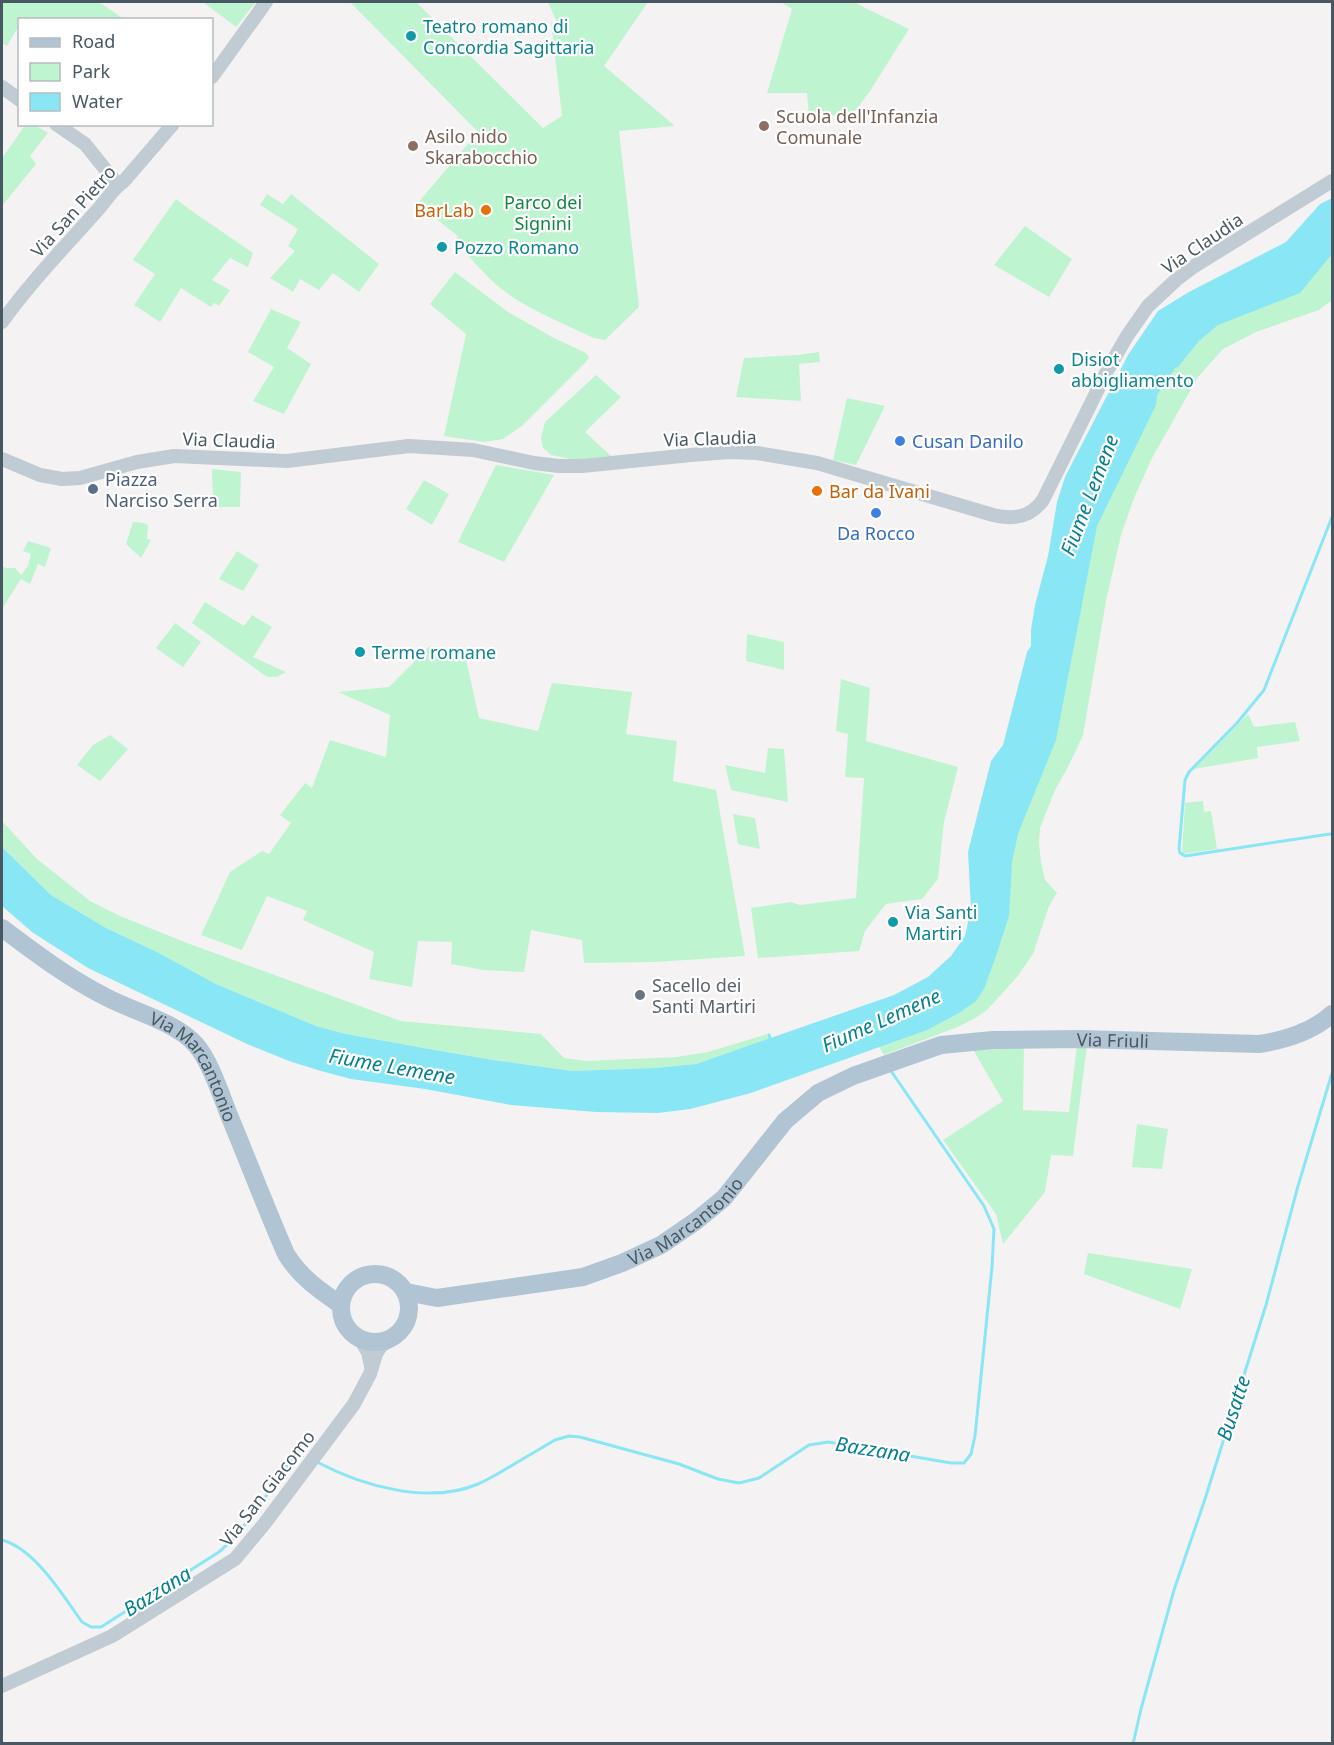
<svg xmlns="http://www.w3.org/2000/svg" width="1334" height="1745" font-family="'Noto Sans',sans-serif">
	<rect width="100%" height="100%" fill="#f5f2f3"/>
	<path fill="#bff4d0" d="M2,2H99L124,19L20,20L19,28L18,27L7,46L2,43Z
		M203,2H256L236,27Z
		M350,2H416L543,128L562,116L551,22L560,29L548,2H648L604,66L675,126L619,131L639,307L605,340L594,338C565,324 533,312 507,293C487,279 472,259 455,241L458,236L417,204L478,132Z
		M781,2H857V4L909,29L870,91L843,127L842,115L809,117L807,93H767L792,9Z
		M26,124L35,125L48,133L30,156L36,164L2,206V158Z
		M267,194L283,204L291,194L379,264L359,292L333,273L319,290L300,279L293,292L270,278L295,251L288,246L298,229L260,205Z
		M176,199L189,209L253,253L248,267L230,258L212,280L230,290L219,306L214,303L211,307L181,288L160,322L134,305L155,274L133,260Z
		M1332,212V300L1319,310L1256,332L1223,349L1198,377L1152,458L1134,498L1121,535L1106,601L1083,735L1070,763L1055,790L1040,828L1039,843L1041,862L1045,880L1057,893L1049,906L1033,954L1017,977L988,1009L977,1017L960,1026L884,1055L863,1021L973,958L1131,386Z
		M1025,226L1072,259L1049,297L994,265Z
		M455,272L508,312L552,337L586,353L589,357L586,362L522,426L503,439L484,442L444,436L466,334L430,304Z
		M271,309L301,322L287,348L311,364L284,414L253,401L274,367L248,352Z
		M819,352L820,362L799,364L801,401L736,397L744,358L798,355Z
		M596,375L621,397L585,432L611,456L576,460L551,455L543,448L541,438L545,422Z
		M847,398L885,406L856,465L833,460Z
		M496,465L554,475L504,562L458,542Z
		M212,469L241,472L240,507H213Z
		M424,480L449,494L432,525L406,509Z
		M133,522L143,523L148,525L147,539L151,540L141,558L126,544Z
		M28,541L51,548L45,567L38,564L30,584L21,579L2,609V566L6,568H15L21,575L28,566L31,554L23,551Z
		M237,551L259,565L243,591L219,579Z
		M205,602L244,626L252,615L272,627L253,657L286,672L277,677H267L192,623Z
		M175,623L201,642L183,667L156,648Z
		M747,634L784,642V670L746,661Z
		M430,646L447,653L465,655L479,718L538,731L552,683L632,692L626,734L677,741L673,781L716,790L745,956L656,962L584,963L582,940L531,930L524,972L483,970L451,964L452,942L418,941L412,987L369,979L374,952L303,920L307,911L267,896L242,950L201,935L230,872L262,851L269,854L291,823L280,815L305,783L312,788L330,740L386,757L390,715L338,692L389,687Z
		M841,679L870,688L866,741L958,767L944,822L938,879L922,899L886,904L865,931L859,951L758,958L751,908L791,902L800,905L856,898L864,778L845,777L848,734L836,731Z
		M1248,714L1254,727L1295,722L1300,741L1257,747L1258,758L1194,769Z
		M110,735L128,749L100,781L77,765L93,745Z
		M768,748L784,749L788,802L731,790L725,765L765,773Z
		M1203,801L1204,812L1211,811L1217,849L1182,854L1185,803Z
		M733,814L755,818L760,849L738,844Z
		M2,821L37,859L90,901L120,916L187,943L401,1021L541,1034L564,1058L586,1061L676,1057L708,1052L767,1034L768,1039L696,1064L654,1068L572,1071L493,1060L346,1034L316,1026L216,984L157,952L106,928L51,895L2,847Z
		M1024,1043L1023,1110L1069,1112L1077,1045H1087L1073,1156L1051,1155L1045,1192L1003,1244L996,1214L943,1140L1003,1101L972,1048Z
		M1137,1124L1168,1129L1162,1169L1132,1167Z
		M1088,1253L1192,1269L1180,1309L1084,1274Z"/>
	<path fill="#89e6f5" d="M1332,198V254L1300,293L1218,325L1199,341L1178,367L1175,368L1157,395L1156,405L1097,526L1056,740L1018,834L1012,862L1009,916L996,956L984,989L976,1001L959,1013L927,1030L751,1093L690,1109L658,1113L596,1112L511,1105L425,1089L351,1079L321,1071L289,1061L247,1044L88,968L32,932L2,906V847L51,895L106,928L157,952L216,984L316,1026L346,1034L424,1048L493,1060L572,1071L654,1068L696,1064L894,995L928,977L951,956L965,936L971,909L968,852L991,761L1003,745L1027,652L1031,646V630L1035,605L1048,556L1057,502L1065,477L1128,355L1158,311L1189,292L1286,242L1320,204Z"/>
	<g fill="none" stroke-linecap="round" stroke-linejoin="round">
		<path stroke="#89e6f5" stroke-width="3" d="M1330,834L1185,856L1180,853L1179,849L1185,780L1189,772L1237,723L1264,690L1332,517
			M769,1035L771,1042
			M317,1462C362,1486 429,1505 478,1484C485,1481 492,1477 499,1473C518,1462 536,1451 555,1440L569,1436L580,1437L679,1464L718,1479L739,1483L759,1478L809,1445L828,1442L951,1463H964L971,1454L975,1436L992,1267L994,1229L984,1206L891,1071
			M2,1540C35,1549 62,1594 82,1622L91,1627H101L219,1552C250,1525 269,1489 294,1456H302
			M1133,1744L1141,1709L1174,1590L1205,1499L1266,1305L1298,1186L1332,1073"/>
		<path stroke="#c0cbd3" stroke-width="14" d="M212,77L266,2
			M2,87L20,100
			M56,124L85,144L117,184
			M2,322C29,284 62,250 93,215C104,204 112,189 124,181L173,124
			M2,459L40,475L62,479L80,478L137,462L174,456L287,461L409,446L473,450L534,463L559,466H582L691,455L729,452L757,453L817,463L993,515C1013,520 1030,518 1043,500L1108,369L1127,336L1148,306L1176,280L1193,267L1332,181
			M360,1339L368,1352L371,1366
			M2,1686L112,1636L235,1559L265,1523L354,1404L370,1374L376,1354L381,1346L390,1340"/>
		<g stroke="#b0c4d3" stroke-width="18">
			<path id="s1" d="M2,928C34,952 67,977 104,996C131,1011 175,1021 196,1045C210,1061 221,1095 229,1115C248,1161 266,1208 286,1254C300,1277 319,1290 341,1305"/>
			<circle cx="375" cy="1308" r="34"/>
			<path id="s2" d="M406,1292L437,1298L583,1277L622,1263L661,1245L696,1221L724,1198L785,1121L818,1093L853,1076L941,1045L993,1040L1080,1039L1259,1044C1286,1040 1312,1032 1332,1014"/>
		</g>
	</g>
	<g fill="#0f9aa8" stroke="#fff" stroke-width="2">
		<circle cx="411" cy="36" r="6"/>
		<circle cx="442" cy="247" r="6"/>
		<circle cx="1059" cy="369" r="6"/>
		<circle cx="360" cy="652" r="6"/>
		<circle cx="893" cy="922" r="6"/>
	</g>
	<g fill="#8d6e63" stroke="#fff" stroke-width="2">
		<circle cx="764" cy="126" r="6"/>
		<circle cx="413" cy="146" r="6"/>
	</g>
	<g fill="#e8710a" stroke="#fff" stroke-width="2">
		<circle cx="486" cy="210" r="6"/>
		<circle cx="817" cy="491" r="6"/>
	</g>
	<g fill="#3f7fe0" stroke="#fff" stroke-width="2">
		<circle cx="900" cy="441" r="6"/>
		<circle cx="876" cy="513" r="6"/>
	</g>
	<circle fill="#5c6f8a" stroke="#fff" stroke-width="2" cx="93" cy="489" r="6"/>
	<circle fill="#6b7280" stroke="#fff" stroke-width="2" cx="640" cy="995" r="6"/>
	<g text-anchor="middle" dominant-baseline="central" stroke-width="4.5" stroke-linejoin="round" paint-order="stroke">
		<g font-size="18" fill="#0d838f" stroke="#fff" text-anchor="start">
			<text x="423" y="26">Teatro romano di<tspan x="423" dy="21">Concordia Sagittaria</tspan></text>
			<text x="454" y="247">Pozzo Romano</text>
			<text x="1071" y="359">Disiot<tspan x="1071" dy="21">abbigliamento</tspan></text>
			<text x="372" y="652">Terme romane</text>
			<text x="905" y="912">Via Santi<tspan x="905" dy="21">Martiri</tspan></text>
		</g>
		<g font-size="18" fill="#785e54" stroke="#fff" text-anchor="start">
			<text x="776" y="116">Scuola dell'Infanzia<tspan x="776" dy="21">Comunale</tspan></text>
			<text x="425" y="136">Asilo nido<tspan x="425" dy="21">Skarabocchio</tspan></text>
		</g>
		<g font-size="18" fill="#0f8742" stroke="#fff">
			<text x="543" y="202">Parco dei<tspan x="543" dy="21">Signini</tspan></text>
		</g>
		<g font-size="18" fill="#c56008" stroke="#fff" text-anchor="end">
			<text x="474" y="210">BarLab</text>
			<text x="829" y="491" text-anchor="start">Bar da Ivani</text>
		</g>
		<g font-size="18" fill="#485862" stroke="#fff">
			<text transform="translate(73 211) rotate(-48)">Via San Pietro</text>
			<text transform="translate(1202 243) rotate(-34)">Via Claudia</text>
			<text transform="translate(710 438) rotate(-2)">Via Claudia</text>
			<text transform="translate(229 440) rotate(2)">Via Claudia</text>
			<text stroke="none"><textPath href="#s2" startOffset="788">Via Friuli</textPath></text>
			<text stroke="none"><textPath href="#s1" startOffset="243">Via Marcantonio</textPath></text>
			<text stroke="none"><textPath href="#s2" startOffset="297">Via Marcantonio</textPath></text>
			<text transform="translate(267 1488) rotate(-52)">Via San Giacomo</text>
		</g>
		<g font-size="18" fill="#366cbe" stroke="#fff" text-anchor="start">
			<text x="912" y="441">Cusan Danilo</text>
			<text x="876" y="533" text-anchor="middle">Da Rocco</text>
		</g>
		<g font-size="18" fill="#4e5e75" stroke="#fff" text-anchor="start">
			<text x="105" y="479">Piazza<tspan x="105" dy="21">Narciso Serra</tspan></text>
		</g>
		<g font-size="18" fill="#5b616d" stroke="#fff" text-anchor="start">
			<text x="652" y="985">Sacello dei<tspan x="652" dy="21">Santi Martiri</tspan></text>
		</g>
		<g font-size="20" font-style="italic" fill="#047f92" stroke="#fff">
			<text transform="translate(1089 495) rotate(-69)">Fiume Lemene</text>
			<text transform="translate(881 1020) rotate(-24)">Fiume Lemene</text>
			<text transform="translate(392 1066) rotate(10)">Fiume Lemene</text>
			<text transform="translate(1233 1408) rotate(-72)">Busatte</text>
			<text transform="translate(873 1449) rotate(9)">Bazzana</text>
			<text transform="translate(157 1591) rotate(-32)">Bazzana</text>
		</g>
	</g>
	<rect width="1334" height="1745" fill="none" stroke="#485862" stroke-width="6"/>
	<rect x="18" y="18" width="195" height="108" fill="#ffffff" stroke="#b6bcc0" stroke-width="1.5"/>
	<rect x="30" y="38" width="30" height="9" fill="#b0c4d3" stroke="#b6bcc0" stroke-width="1.5"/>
	<text x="72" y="48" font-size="18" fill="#485862">Road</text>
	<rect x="30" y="63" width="30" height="18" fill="#bff4d0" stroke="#b6bcc0" stroke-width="1.5"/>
	<text x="72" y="78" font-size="18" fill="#485862">Park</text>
	<rect x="30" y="93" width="30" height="18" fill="#89e6f5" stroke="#b6bcc0" stroke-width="1.5"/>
	<text x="72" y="108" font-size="18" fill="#485862">Water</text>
</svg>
